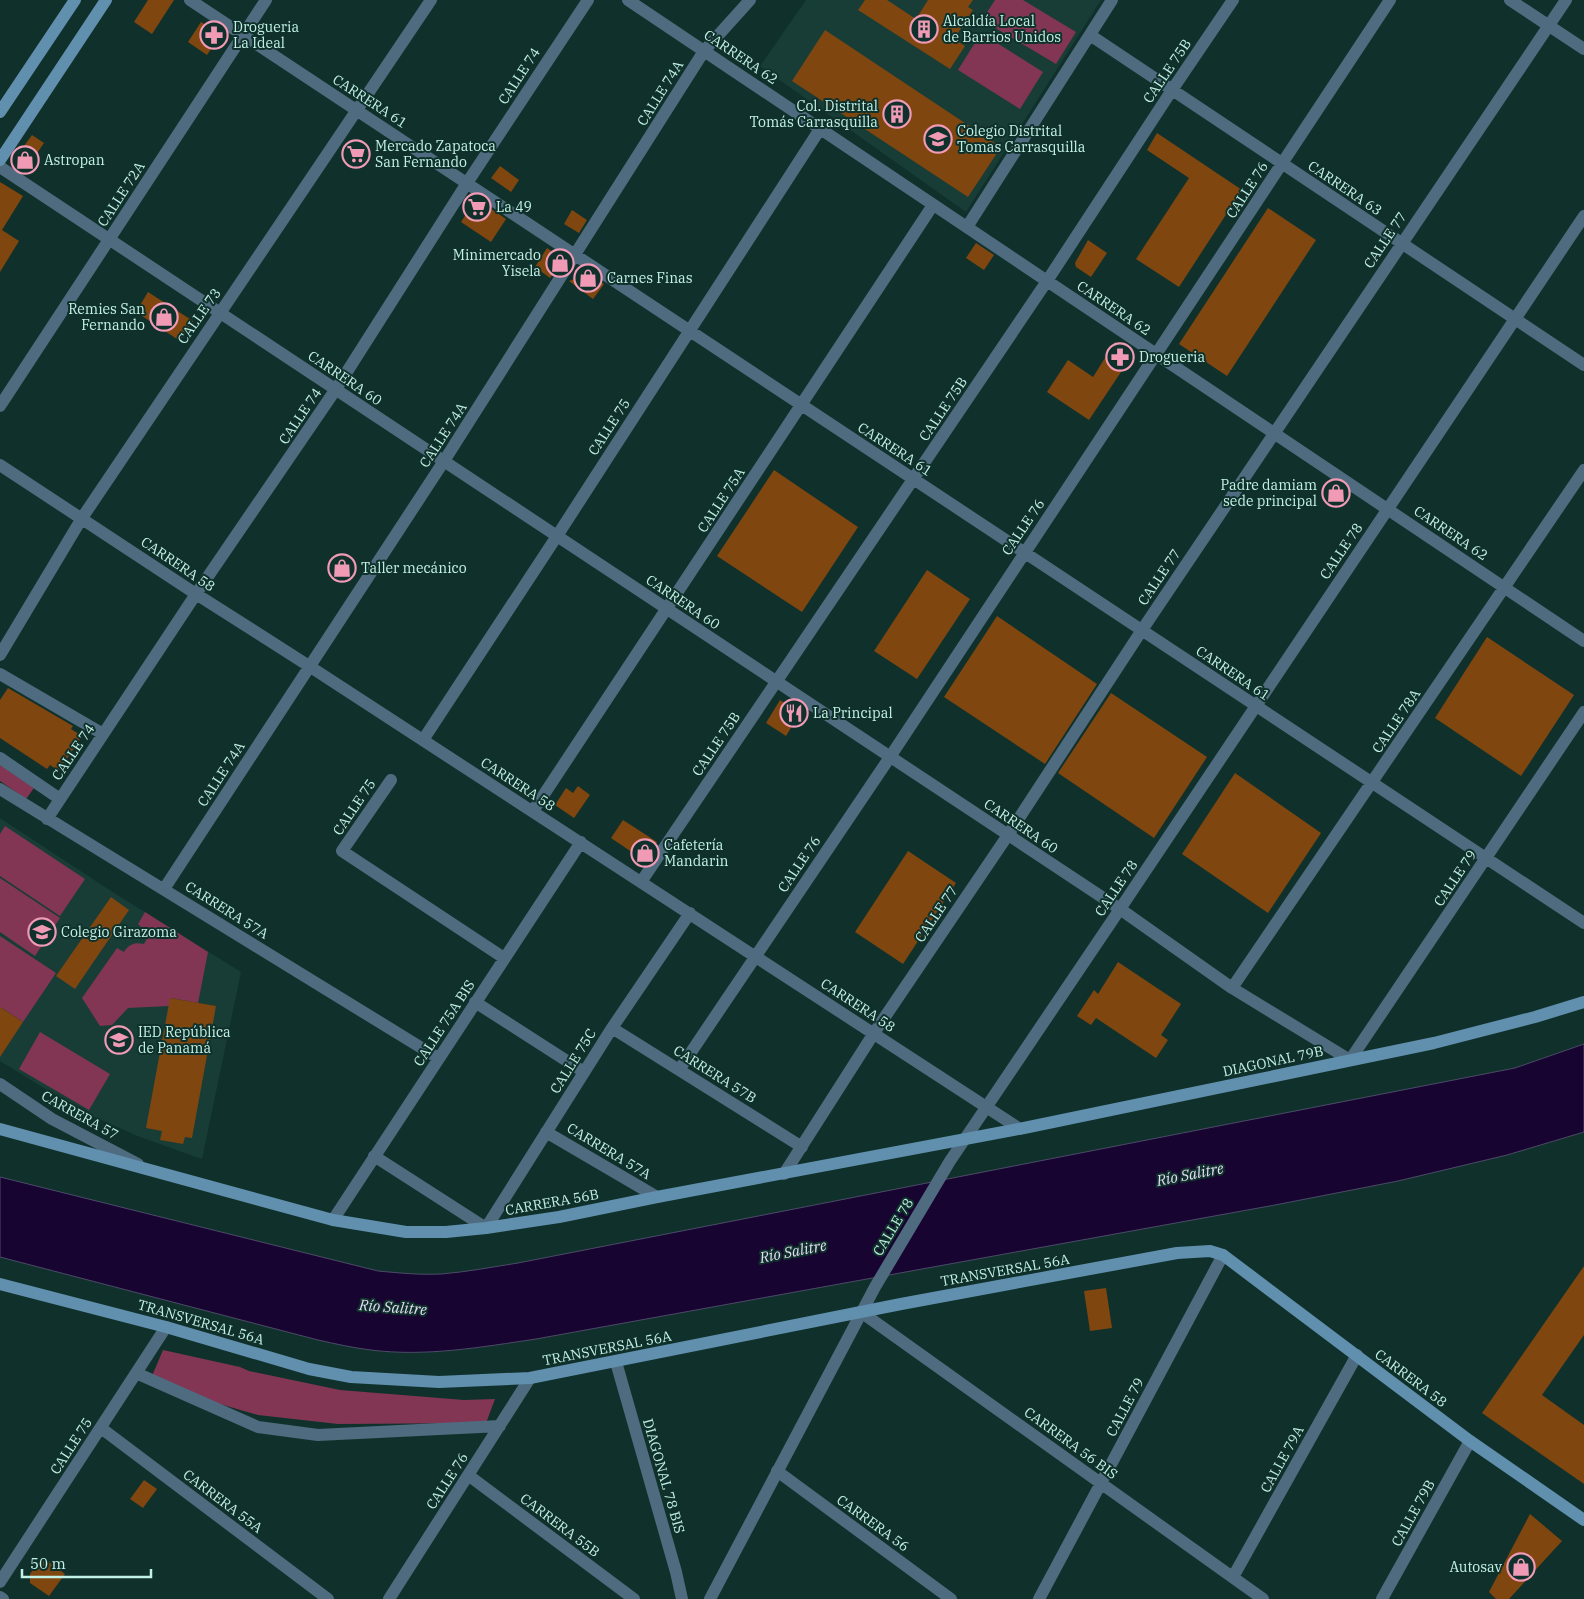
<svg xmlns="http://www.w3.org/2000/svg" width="1584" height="1599" font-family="'IBM Plex Serif',serif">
	<rect width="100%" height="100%" fill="#10312b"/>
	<path fill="#173d36" d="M806,0H1101L966,212L760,66Z
		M0,818L111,891L241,972L202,1159L140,1137L83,1112L0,1061Z"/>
	<path fill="#823653" d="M995,0H1023L1076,32L1056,64L982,20Z
		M981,33L1043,72L1020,109L958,70Z
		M0,765L34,788L26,799L0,781Z
		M5,826L85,879L60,916L0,876V834Z
		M0,878L60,918L35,956L0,932Z
		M145,912L208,952L198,1003L171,998L169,1006L128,1008L112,1025L100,1026L82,998L117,948L124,952C129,944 135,942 144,944L149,935L138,924Z
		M0,936L56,973L23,1022L2,1008L0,1011Z
		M40,1032L110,1074L89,1110L19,1069Z
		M163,1350L240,1367L249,1371L340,1390L464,1400L495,1399L486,1423L338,1424L258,1415L199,1398L152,1376Z"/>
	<path fill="#180431" stroke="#4b4b67" d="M1584,1044V1132L1507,1155L1398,1181L1275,1205L536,1339C482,1347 426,1357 371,1350C354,1348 336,1344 318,1340L0,1257V1177L378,1271C399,1273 420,1275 441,1274C467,1272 492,1267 518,1263L1515,1068Z"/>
	<path fill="#7f460f" d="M148,0H174L152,34L134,22Z
		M865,0H887L916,19L928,0H973L968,7L973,10L954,39L965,46L950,69L858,10Z
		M201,22L221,34L207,55L188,42Z
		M825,30L1001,147L968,197L792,81Z
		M1157,133L1242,190L1179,287L1136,259L1189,178L1147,150Z
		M32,135L44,143L29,165L16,157Z
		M500,166L519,180L511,192L491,178Z
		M0,182L23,196L2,230L19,241L0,272Z
		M481,202L506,219L491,242L461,222L473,203Z
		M1268,208L1316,240L1227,376L1179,344Z
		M572,210L587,220L579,233L564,224Z
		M1088,240L1107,253L1091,277L1076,267L1075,263Z
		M976,243L994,255L984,270L966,258Z
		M547,248L563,259L550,278L535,267Z
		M587,274L604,284L593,299L569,281Z
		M148,292L193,321L180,341L136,312Z
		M1115,342L1133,354L1089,420L1047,392L1068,360L1093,377Z
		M774,470L858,527L802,612L717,556Z
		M927,570L970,599L917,679L874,651Z
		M997,616L1097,684L1045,764L944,697Z
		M1487,637L1574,695L1521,776L1435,718Z
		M8,688L73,726L71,729L82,736L59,771L50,765L47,769L0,738V700Z
		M1111,693L1207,757L1154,838L1058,773Z
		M780,700L800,713L786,736L766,723Z
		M1235,773L1321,833L1268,913L1182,854Z
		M578,786L590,795L574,818L555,805L566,788L573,793Z
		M623,820L657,842L645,861L611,838Z
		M908,851L956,883L903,964L855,932Z
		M111,897L129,910L75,989L56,976Z
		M1118,962L1181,1004L1161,1035L1168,1040L1156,1058L1096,1018L1091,1025L1077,1016L1094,990L1098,994Z
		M170,998L216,1006L192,1138L185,1137L183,1144L160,1140L162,1131L146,1128Z
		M0,1007L23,1022L0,1057Z
		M1584,1266V1335L1542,1395L1584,1425V1484L1482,1413Z
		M1106,1288L1112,1328L1090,1331L1084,1291Z
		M144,1480L157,1489L143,1508L130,1499Z
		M1530,1514L1562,1541L1509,1599H1496L1489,1592Z
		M42,1556L65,1574L49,1596L30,1583V1574Z"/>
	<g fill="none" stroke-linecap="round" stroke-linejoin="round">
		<path stroke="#4f6b7f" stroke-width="12" d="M190,0L1584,923
			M628,0L1584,641
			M1090,35L1584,365
			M967,227L1112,0
			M0,406L266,0
			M0,465L196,594L309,666L1020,1129
			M0,655L82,518L431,0
			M0,674L103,734
			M423,740L557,536L820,129
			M0,758L60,799
			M391,780L342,851L504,958
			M0,789L438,1058
			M533,811L933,205
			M47,819L196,594L336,389L467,183L588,0
			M641,882L1047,281L1172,90L1233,0
			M164,889L444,461L704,51L750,0
			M1120,909L1232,988L1350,1060L1584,712
			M1232,988L1584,470
			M475,1002L584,1072
			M612,1028L802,1147
			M679,1070L890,757L1390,0
			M0,1084L52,1119L138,1164
			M546,1132L657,1197
			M374,1156L486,1228L612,1028L690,913
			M784,1174L874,1033L1008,835L1142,630L1566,0
			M333,1220L581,842
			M861,1312L1263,1599
			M616,1362L676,1572L682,1599
			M136,1373L258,1427L318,1435L500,1426
			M101,1428L328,1599
			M777,1471L951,1599
			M468,1475L634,1599
			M1233,1577L1357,1355
			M0,1582L166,1327
			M0,1597L3,1599
			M389,1599L530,1378
			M1039,1599L1223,1255
			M1382,1599L1470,1441"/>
		<path stroke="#4f6b7f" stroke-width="12" d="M1510,0L1584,49
			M0,167L1120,909
			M710,1599L875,1287L950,1161L1120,909L1584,216"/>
		<path stroke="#618fae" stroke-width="12" d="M0,112L75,0
			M0,160L106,0
			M0,1129L333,1220L406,1232H446L486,1228L559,1217L657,1197L1024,1128L1434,1043L1535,1017L1584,1002
			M0,1284L166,1327L309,1369L351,1377L439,1382L530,1378L901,1304L1177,1253L1210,1251L1223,1255L1470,1441L1584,1520"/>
	</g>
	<defs>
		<g id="building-ring" transform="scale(1.4375)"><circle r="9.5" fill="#10312b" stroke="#f09ab6" stroke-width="1.5"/><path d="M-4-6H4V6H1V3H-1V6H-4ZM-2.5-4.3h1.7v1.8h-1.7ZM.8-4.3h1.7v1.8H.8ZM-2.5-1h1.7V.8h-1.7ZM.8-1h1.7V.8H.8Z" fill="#f09ab6"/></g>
		<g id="pharmacy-ring" transform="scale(1.4375)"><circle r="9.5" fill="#10312b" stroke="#f09ab6" stroke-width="1.5"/><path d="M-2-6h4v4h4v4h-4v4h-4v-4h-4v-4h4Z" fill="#f09ab6"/></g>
		<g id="school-ring" transform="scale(1.4375)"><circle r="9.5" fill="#10312b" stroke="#f09ab6" stroke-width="1.5"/><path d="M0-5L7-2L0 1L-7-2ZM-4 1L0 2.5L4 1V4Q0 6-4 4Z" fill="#f09ab6"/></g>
		<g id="supermarket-ring" transform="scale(1.4375)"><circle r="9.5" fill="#10312b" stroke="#f09ab6" stroke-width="1.5"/><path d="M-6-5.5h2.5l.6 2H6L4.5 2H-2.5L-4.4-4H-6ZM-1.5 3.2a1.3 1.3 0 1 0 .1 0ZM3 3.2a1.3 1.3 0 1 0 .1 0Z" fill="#f09ab6"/></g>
		<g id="shop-ring" transform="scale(1.4375)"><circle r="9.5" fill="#10312b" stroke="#f09ab6" stroke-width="1.5"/><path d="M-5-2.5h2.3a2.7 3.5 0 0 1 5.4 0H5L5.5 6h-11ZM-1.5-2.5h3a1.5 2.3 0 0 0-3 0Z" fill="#f09ab6"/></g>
		<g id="restaurant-ring" transform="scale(1.4375)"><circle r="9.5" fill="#10312b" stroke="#f09ab6" stroke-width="1.5"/><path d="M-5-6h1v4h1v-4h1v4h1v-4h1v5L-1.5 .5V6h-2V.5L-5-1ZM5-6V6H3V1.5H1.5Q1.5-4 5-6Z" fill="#f09ab6"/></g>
	</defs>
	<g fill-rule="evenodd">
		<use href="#building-ring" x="924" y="29"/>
		<use href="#pharmacy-ring" x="214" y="35"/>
		<use href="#building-ring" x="897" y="114"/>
		<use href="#school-ring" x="938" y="139"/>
		<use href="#supermarket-ring" x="356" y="154"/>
		<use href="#shop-ring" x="25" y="160"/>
		<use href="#supermarket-ring" x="477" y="207"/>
		<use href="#shop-ring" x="560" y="263"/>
		<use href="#shop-ring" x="588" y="278"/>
		<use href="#shop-ring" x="164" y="317"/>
		<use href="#pharmacy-ring" x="1120" y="357"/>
		<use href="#shop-ring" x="1336" y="493"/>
		<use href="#shop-ring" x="342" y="568"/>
		<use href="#restaurant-ring" x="794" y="713"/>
		<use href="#shop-ring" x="645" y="853"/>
		<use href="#school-ring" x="42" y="932"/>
		<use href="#school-ring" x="119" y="1040"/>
		<use href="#shop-ring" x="1521" y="1567"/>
	</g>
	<g text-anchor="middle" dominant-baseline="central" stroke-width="4" stroke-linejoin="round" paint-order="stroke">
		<g font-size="14" fill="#c2f1e6" stroke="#10312b" text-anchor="start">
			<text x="943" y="21">Alcaldía Local<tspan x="943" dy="16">de Barrios Unidos</tspan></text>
			<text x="233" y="27">Drogueria<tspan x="233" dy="16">La Ideal</tspan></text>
			<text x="878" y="106" text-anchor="end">Col. Distrital<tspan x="878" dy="16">Tomás Carrasquilla</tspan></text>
			<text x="957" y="131">Colegio Distrital<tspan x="957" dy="16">Tomas Carrasquilla</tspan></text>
			<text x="375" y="146">Mercado Zapatoca<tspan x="375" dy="16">San Fernando</tspan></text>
			<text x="44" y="160">Astropan</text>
			<text x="496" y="207">La 49</text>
			<text x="541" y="255" text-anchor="end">Minimercado<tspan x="541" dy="16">Yisela</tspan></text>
			<text x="607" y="278">Carnes Finas</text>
			<text x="145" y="309" text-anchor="end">Remies San<tspan x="145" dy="16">Fernando</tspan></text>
			<text x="1139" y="357">Drogueria</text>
			<text x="1317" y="485" text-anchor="end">Padre damiam<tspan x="1317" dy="16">sede principal</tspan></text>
			<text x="361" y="568">Taller mecánico</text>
			<text x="813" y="713">La Principal</text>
			<text x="664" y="845">Cafetería<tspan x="664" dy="16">Mandarin</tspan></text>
			<text x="61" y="932">Colegio Girazoma</text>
			<text x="138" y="1032">IED República<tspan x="138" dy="16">de Panamá</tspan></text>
			<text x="1502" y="1567" text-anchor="end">Autosav</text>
		</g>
		<g font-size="14" fill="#c2f1e6" stroke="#10312b">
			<text transform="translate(741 57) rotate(34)">CARRERA 62</text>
			<text transform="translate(1167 71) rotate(-56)">CALLE 75B</text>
			<text transform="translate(519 76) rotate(-57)">CALLE 74</text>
			<text transform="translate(660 93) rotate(-58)">CALLE 74A</text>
			<text transform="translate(370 101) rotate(33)">CARRERA 61</text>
			<text transform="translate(1345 188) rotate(34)">CARRERA 63</text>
			<text transform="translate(1247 190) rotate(-57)">CALLE 76</text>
			<text transform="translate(121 194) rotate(-57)">CALLE 72A</text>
			<text transform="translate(1385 240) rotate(-56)">CALLE 77</text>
			<text transform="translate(1114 308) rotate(34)">CARRERA 62</text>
			<text transform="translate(199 316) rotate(-55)">CALLE 73</text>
			<text transform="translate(345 378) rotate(34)">CARRERA 60</text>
			<text transform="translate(943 409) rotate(-56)">CALLE 75B</text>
			<text transform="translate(300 416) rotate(-56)">CALLE 74</text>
			<text transform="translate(609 427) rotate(-57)">CALLE 75</text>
			<text transform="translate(443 435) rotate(-57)">CALLE 74A</text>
			<text transform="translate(895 449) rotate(33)">CARRERA 61</text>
			<text transform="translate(721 500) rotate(-57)">CALLE 75A</text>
			<text transform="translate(1023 527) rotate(-56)">CALLE 76</text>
			<text transform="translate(1451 533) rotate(34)">CARRERA 62</text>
			<text transform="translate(1341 551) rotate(-56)">CALLE 78</text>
			<text transform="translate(178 564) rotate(34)">CARRERA 58</text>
			<text transform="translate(1159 577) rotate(-56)">CALLE 77</text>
			<text transform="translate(683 602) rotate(34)">CARRERA 60</text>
			<text transform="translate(1233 673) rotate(34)">CARRERA 61</text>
			<text transform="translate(1396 721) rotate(-56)">CALLE 78A</text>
			<text transform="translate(716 744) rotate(-56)">CALLE 75B</text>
			<text transform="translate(73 752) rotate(-56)">CALLE 74</text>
			<text transform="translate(221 774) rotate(-57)">CALLE 74A</text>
			<text transform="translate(518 784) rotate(33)">CARRERA 58</text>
			<text transform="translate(354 807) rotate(-56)">CALLE 75</text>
			<text transform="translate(1021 826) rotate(34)">CARRERA 60</text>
			<text transform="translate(799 864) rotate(-56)">CALLE 76</text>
			<text transform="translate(1455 878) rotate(-56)">CALLE 79</text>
			<text transform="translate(1116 888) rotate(-56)">CALLE 78</text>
			<text transform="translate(227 910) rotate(32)">CARRERA 57A</text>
			<text transform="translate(936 914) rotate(-56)">CALLE 77</text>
			<text transform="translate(858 1005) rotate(33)">CARRERA 58</text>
			<text transform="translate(444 1023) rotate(-57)">CALLE 75A BIS</text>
			<text transform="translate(573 1061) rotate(-58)">CALLE 75C</text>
			<text transform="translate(1273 1061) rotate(-12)">DIAGONAL 79B</text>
			<text transform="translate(715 1074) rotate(32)">CARRERA 57B</text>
			<text transform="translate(80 1115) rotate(29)">CARRERA 57</text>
			<text transform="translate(609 1151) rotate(31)">CARRERA 57A</text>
			<text transform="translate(552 1202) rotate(-10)">CARRERA 56B</text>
			<text transform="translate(893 1227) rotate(-59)">CALLE 78</text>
			<text transform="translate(1005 1270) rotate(-10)">TRANSVERSAL 56A</text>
			<text transform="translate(201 1322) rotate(16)">TRANSVERSAL 56A</text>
			<text transform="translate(607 1348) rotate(-11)">TRANSVERSAL 56A</text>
			<text transform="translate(1411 1378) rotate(37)">CARRERA 58</text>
			<text transform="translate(1125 1407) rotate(-62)">CALLE 79</text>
			<text transform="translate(1071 1443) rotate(36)">CARRERA 56 BIS</text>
			<text transform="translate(71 1446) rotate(-57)">CALLE 75</text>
			<text transform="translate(1282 1459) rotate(-61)">CALLE 79A</text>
			<text transform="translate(664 1476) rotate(74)">DIAGONAL 78 BIS</text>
			<text transform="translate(447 1481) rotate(-57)">CALLE 76</text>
			<text transform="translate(223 1501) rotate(37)">CARRERA 55A</text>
			<text transform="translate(1413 1513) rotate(-61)">CALLE 79B</text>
			<text transform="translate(873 1523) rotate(36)">CARRERA 56</text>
			<text transform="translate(560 1525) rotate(37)">CARRERA 55B</text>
		</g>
		<g font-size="15" font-style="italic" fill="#e5def7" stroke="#10312b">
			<text transform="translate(1190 1174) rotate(-11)">Río Salitre</text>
			<text transform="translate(793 1251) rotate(-11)">Río Salitre</text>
			<text transform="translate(393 1307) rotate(4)">Río Salitre</text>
		</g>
	</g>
	<path d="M22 1569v8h129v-8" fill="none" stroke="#c2f1e6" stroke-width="2.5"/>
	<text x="30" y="1569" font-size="15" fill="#c2f1e6" stroke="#10312b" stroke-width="4" paint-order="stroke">50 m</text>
</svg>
